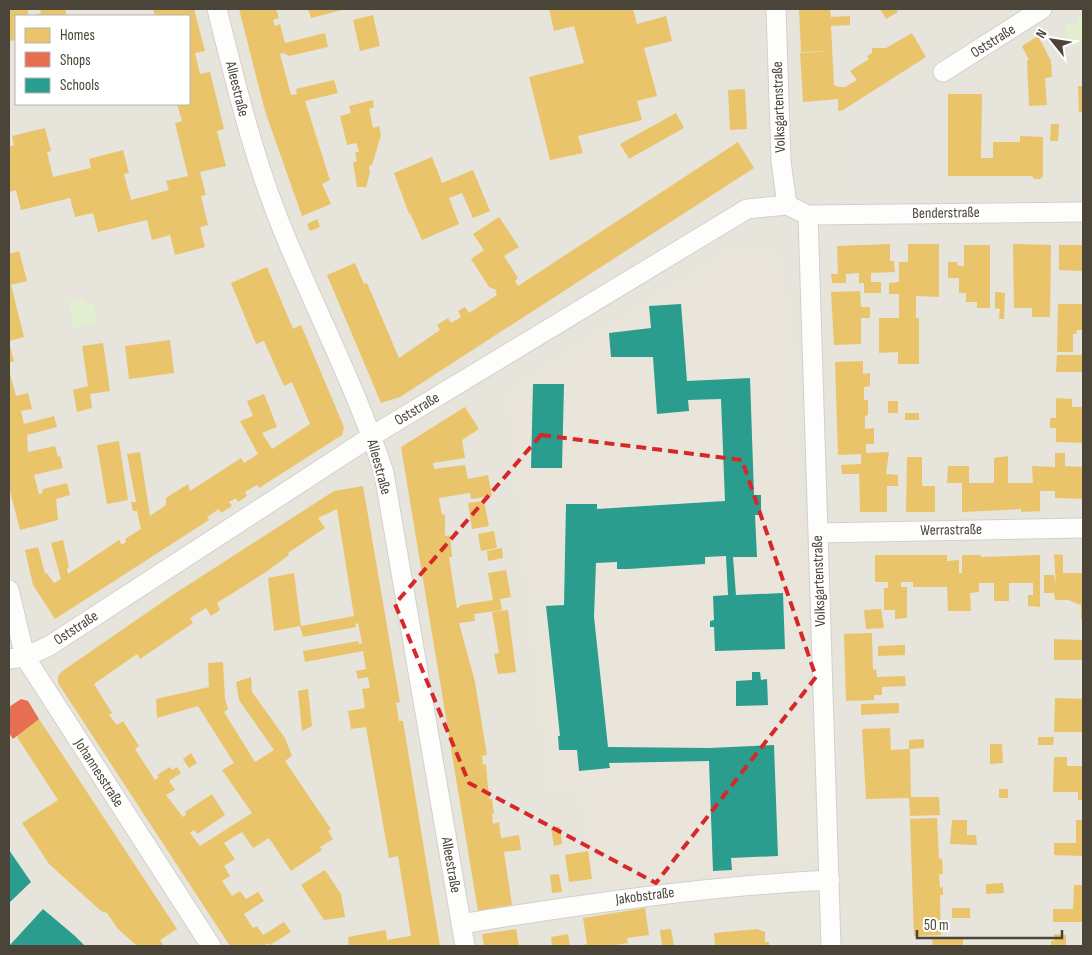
<svg xmlns="http://www.w3.org/2000/svg" width="1092" height="955" font-family="'Sofia Sans Condensed',sans-serif">
	<rect width="100%" height="100%" fill="#f4f2ee"/>
	<path fill="#e7e4dc" fill-rule="evenodd" d="M9,9H1083V946H9ZM16,16H189V104H16Z"/>
	<path fill="#eae5da" d="M773,247L782,259L795,351L814,858L597,893L579,791L548,795L507,390L730,248Z"/>
	<path fill="#e1eecf" d="M1078,16H1083V46L1065,45L1066,23H1078Z
		M85,298L87,305L93,303L98,322L74,328L68,302Z"/>
	<path fill="#e6e3df" d="M938,87L935,185L854,181L855,122Z"/>
	<path fill="#e9c46a" d="M9,9H27L29,16H16V40L9,41Z
		M40,9H65L67,16H31L41,13Z
		M153,9H194L205,51L195,53L200,74L210,72L224,129L217,131L226,166L200,172L206,195L201,196L208,225L200,227L205,247L175,255L170,235L152,240L147,220L98,232L93,213L75,217L70,198L21,210L16,190L9,192V147L14,145L12,136L45,128L51,151L47,152L53,177L91,168L89,159L123,150L129,173L124,174L131,200L169,190L166,181L188,176L175,123L182,121L177,104H189V16H155Z
		M239,9H276L279,18L273,20L275,26L280,24L285,43L325,33L328,47L289,56L284,53L280,54L291,95L297,94L296,89L334,80L338,93L305,101L330,180L322,184L331,204L302,216L265,111Z
		M308,9H346L311,18Z
		M549,9H633L637,24L666,16L672,41L644,48L657,96L637,101L642,120L578,136L583,153L550,160L529,77L584,63L574,26L554,31Z
		M799,9H830L831,17L850,16V25L831,26L834,85L838,87H845L857,80L850,71L869,59L867,56L872,53V48H886L912,33L926,57L843,110L838,111V99L803,102L800,53L827,51L801,52Z
		M880,9H896L898,12L886,19Z
		M373,15L380,46L360,51L353,20Z
		M1038,36L1051,61L1052,77L1045,78L1047,105L1029,106L1027,61L1029,60L1022,46Z
		M1078,86H1083V112H1079Z
		M745,89L747,129L730,130L728,90Z
		M948,94H982L981,158H993V142H1020V136L1043,137V176L1040,179H1034L1032,176H948Z
		M373,100L374,107L369,109L373,128L379,126L381,135L372,165L369,166L370,172L366,187H357L353,162L357,161L355,153L359,151L356,143L347,145L340,116L351,113L349,106Z
		M676,113L684,128L629,159L620,144Z
		M1051,124H1059L1058,141H1050Z
		M738,142L754,168L400,397L381,403L327,275L355,263L364,284L367,283L399,358L440,330L437,325L448,318L451,323L461,317L458,311L465,307L469,313L497,295L495,291L497,290L489,287L471,259L484,250L473,234L499,217L519,247L504,256L518,278L515,281L518,286Z
		M432,157L442,183L473,170L490,211L473,218L462,193L449,198L459,224L422,240L410,213L409,214L394,173Z
		M317,219L320,227L310,231L307,224Z
		M890,244V261H894L895,272L871,273V282H881V293H864V283H859V273L846,274V283H832L831,274H838L837,246Z
		M908,244H939V297L916,296V318H919V364H898V352L879,353V318H899V294H889V283L899,282V262H908Z
		M1013,244L1051,245L1050,317H1032V308H1014Z
		M964,245H990V308H977V302H966V293H959V278H948V262H957L958,266H964Z
		M1059,245H1083V271L1059,270Z
		M19,251L27,281L11,285L24,337L9,341V254Z
		M267,267L293,329L301,325L344,427L342,435L259,488L257,485L245,492L247,496L238,502L236,498L229,502L232,506L221,513L219,509L207,517L209,520L55,619L33,585L25,550L38,547L45,574L47,573L54,583L61,579L51,543L63,540L69,567L67,568L68,574L119,540L122,545L126,542L125,539L141,529L137,511H133L131,502H136L127,454L140,452L150,516L166,505V498L188,484L190,491L241,458L244,463L258,454L240,421L253,416L247,401L264,394L277,427L262,433L272,449L310,424L292,382L284,386L264,341L256,344L231,283Z
		M860,291L861,307H870V318H861V344L834,345L831,292Z
		M995,292L1005,293L1004,319H999L1000,309L995,308Z
		M1058,304H1083V330H1077L1076,334H1073V352H1057Z
		M170,340L174,373L129,379L125,346Z
		M9,342L14,361L9,363Z
		M103,343L110,391L90,394L92,408L77,412L73,390L88,386L82,346Z
		M1057,355H1083V372H1056Z
		M863,361V374L870,373V386L864,387V400H868V415L865,416V429L874,428V444H866V453L889,452L886,474L898,475V486H887V512H860L859,474H842L841,465L861,464V454L838,455L835,362Z
		M9,370L16,396L28,393L32,409L21,411L24,424L54,416L57,427L27,435L28,452L55,446L58,457L60,456L63,468L34,475L39,494L42,493L43,489L67,483L70,495L56,499L58,520L20,530L9,487Z
		M1056,398L1072,399V407H1083V443L1056,442V428H1050V418H1056Z
		M888,401H898V413H888Z
		M465,407L479,429L462,440L465,458L433,463L434,469L465,465L468,479L488,475L492,496L471,499L470,493L439,498L442,515L445,514V536L450,535L452,557H449L457,609L461,605L493,600L488,573L506,570L511,597L500,599L502,610L474,614L475,621L459,623L475,682L487,755L482,756L483,765L486,764L489,799H492L494,814H492L493,824L499,822L501,838L519,835L521,850L504,852L512,905L478,911L401,447Z
		M905,413H919V420H905Z
		M119,441L128,500L107,504L97,445Z
		M1055,453H1065V466L1083,467V499L1055,498V491H1040V511L1021,512V509L962,512V483H947L948,466H969V483H994V458L1008,456V483H1033L1032,466L1055,467Z
		M907,457H922V486H935V512H906Z
		M363,486L400,702L396,703L399,721H403L440,946H349L348,937L386,930L387,940L411,936L398,856L389,858L366,727L351,729L348,711L365,708L362,689L370,688L368,677L358,679L356,671L366,669L363,651L305,662L303,651L358,641L359,644L362,643L358,623L355,624L356,627L303,637L300,626L274,631L268,578L294,573L301,626L354,616L337,509L318,518L325,528L288,553L289,555L266,572L217,603L220,610L211,616L206,608L190,618L193,623L140,659L137,654L94,684L112,713L109,715L117,725L123,721L139,746L135,749L155,780L159,777L157,775L170,767L172,770L177,767L181,773L169,781L175,790L166,795L183,817L186,815L185,812L212,794L225,815L197,834L194,830L190,833L200,846L252,813L222,770L234,763L198,706L157,718L156,699L209,687L208,663L223,662L225,699L228,709L224,712L255,762L274,750L239,700L236,682L251,677L252,692L285,738L292,756L285,761L331,829L328,831L333,839L320,847L322,850L291,871L269,838L253,848L242,832L224,843L235,859L224,866L230,876L222,881L232,896L240,891L246,899L258,892L264,901L244,914L253,928L257,926L263,935L284,922L291,932L270,945L267,943L265,946H230L58,683V677L61,672L174,594L334,491Z
		M484,501L489,526L472,529L468,503Z
		M494,531L497,548L481,551L478,534Z
		M502,548L503,558L488,561L487,551Z
		M1054,554L1063,555V573H1083V619H1081V605L1068,600H1055L1054,593H1044V575H1054L1056,584Z
		M875,555H947V561L959,560V573H962V555H981V557L1040,555V607L1028,606V595H1033V583H1009V601H994V583H979V592L970,593L971,611H948L947,587H913V582H901V587H907V618L895,619V610H884V588H888V582H875Z
		M881,609L884,628L866,629L864,610Z
		M508,610L516,672L498,674L494,654L499,653L492,612Z
		M872,633L873,670L876,669L877,677L905,676L906,686L882,687V695H874V700L846,701L844,634Z
		M1054,639L1083,640V660H1054Z
		M905,645V655L878,656V646Z
		M308,689L312,726L302,731L298,691Z
		M1055,698L1083,699V732H1054Z
		M899,703V713L861,715V704Z
		M39,719L177,929L160,940L164,946H137L118,929L107,913L101,911L49,864L22,823L58,800L17,737L18,733Z
		M890,728L891,750L909,749V740L924,739V748L910,749L911,797H939L940,815L910,816L909,798L866,799L862,729Z
		M1038,737H1054L1053,745H1038Z
		M990,744H1002L1003,763L990,764Z
		M191,753L197,763L189,768L183,759Z
		M1054,757H1067V766H1083V800H1078V792H1053Z
		M999,789H1008V798H999Z
		M937,818L939,859L942,858L943,874H939L940,888L943,887V895H940L941,935L914,936L910,819Z
		M952,820H967V835H976L977,845L950,844Z
		M1076,820H1083V856L1054,855V843H1076Z
		M560,827L562,844L554,846L551,828Z
		M588,851L592,879L569,882L565,855Z
		M325,870L341,894L345,917L324,920L301,885Z
		M559,874L562,892L552,893L550,875Z
		M1003,883L1004,893L986,894V884Z
		M1074,885H1083V922H1053V909H1073Z
		M645,908L649,935L627,938L628,943L609,946H578L587,944L583,918Z
		M952,908H970V918H952Z
		M516,929L519,946H484L482,934Z
		M671,929L674,946H662L660,930Z
		M757,929L765,932V942H769V946H715L714,933Z
		M568,934L570,946H552L551,937Z
		M1054,934L1066,935V946H1051V941H1054Z
		M963,938V946H933L932,939Z"/>
	<path fill="#e76f51" d="M21,699L28,701L39,719L13,739L9,733V707Z"/>
	<path fill="#2a9d8f" d="M681,304L687,381L750,378L754,495H761V515H755L757,557H733L736,595L783,593L785,649L715,651L714,627H710V621L714,620L713,596L728,595L726,556L705,557V564L628,569H617V562L596,563L594,617L608,747L709,748L774,745L778,856L731,858L732,870L713,871L709,761L609,763L610,768L579,771L577,750H559L558,736H560L546,606L564,605L566,504H597V509L725,501L721,399L688,400L689,411L657,414L653,357H611L609,333L651,328L649,306Z
		M533,384H564L562,468H531Z
		M752,672H760L761,680L767,679L768,705L736,706V681L752,680Z
		M9,850L31,882L9,903Z
		M43,909L75,936L85,946H9Z"/>
	<g fill="none" stroke-linecap="round" stroke-linejoin="round">
		<g stroke="#d2d0cb" stroke-width="21">
			<path id="street" d="M217,9C237,89 256,169 289,245C321,321 359,395 384,473L465,946
				M776,9L781,161L787,205
				M943,72L1042,9
				M808,215L831,946
				M818,533L1083,528
				M9,590L25,657L211,946
				M9,659L25,657L49,646L372,436L747,209L787,205L808,215L1083,212
				M461,924C584,904 706,886 830,880"/>
		</g>
		<use href="#street" stroke="#fdfdfc" stroke-width="19"/>
	</g>
	<path fill="none" stroke="#d62828" stroke-width="4" stroke-dasharray="10 6" stroke-linejoin="round" d="M541,435L742,460L816,677L656,883L469,783L395,604Z"/>
	<g text-anchor="middle" dominant-baseline="central" stroke-width="5" stroke-linejoin="round" paint-order="stroke">
		<g font-size="15" fill="#4b4439" stroke="#fff">
			<text transform="translate(993 41) rotate(-32)">Oststraße</text>
			<text transform="translate(237 89) rotate(76)">Alleestraße</text>
			<text transform="translate(779 107) rotate(-92)">Volksgartenstraße</text>
			<text transform="translate(946 213) rotate(-1)">Benderstraße</text>
			<text transform="translate(417 409) rotate(-31)">Oststraße</text>
			<text transform="translate(379 467) rotate(75)">Alleestraße</text>
			<text transform="translate(951 530) rotate(-1)">Werrastraße</text>
			<text transform="translate(819 581) rotate(-92)">Volksgartenstraße</text>
			<text transform="translate(76 628) rotate(-33)">Oststraße</text>
			<text transform="translate(99 773) rotate(57)">Johannesstraße</text>
			<text transform="translate(451 865) rotate(80)">Alleestraße</text>
			<text transform="translate(645 896) rotate(-7)">Jakobstraße</text>
		</g>
	</g>
	<rect width="1092" height="955" fill="none" stroke="#4b4439" stroke-width="20"/>
	<rect x="15" y="15" width="175" height="90" fill="#ffffff" stroke="#b7b4b0"/>
	<rect x="25" y="28" width="25" height="15" fill="#e9c46a" stroke="#b7b4b0"/>
	<text x="60" y="40" font-size="15" fill="#4b4439">Homes</text>
	<rect x="25" y="52" width="25" height="15" fill="#e76f51" stroke="#b7b4b0"/>
	<text x="60" y="65" font-size="15" fill="#4b4439">Shops</text>
	<rect x="25" y="78" width="25" height="15" fill="#2a9d8f" stroke="#b7b4b0"/>
	<text x="60" y="90" font-size="15" fill="#4b4439">Schools</text>
	<g transform="translate(1052 40) rotate(300)" stroke="#ffffff" stroke-width="4" paint-order="stroke">
	<path d="M0-4L9 19L0 12L-9 19Z" fill="#4b4439"/>
	<text y="-8" font-size="14" font-weight="bold" text-anchor="middle" fill="#4b4439">N</text>
	</g>
	<path d="M917 930v8h145v-8" fill="none" stroke="#4b4439" stroke-width="2.5"/>
	<text x="924" y="930" font-size="15" fill="#4b4439" stroke="#ffffff" stroke-width="4" paint-order="stroke">50 m</text>
</svg>
